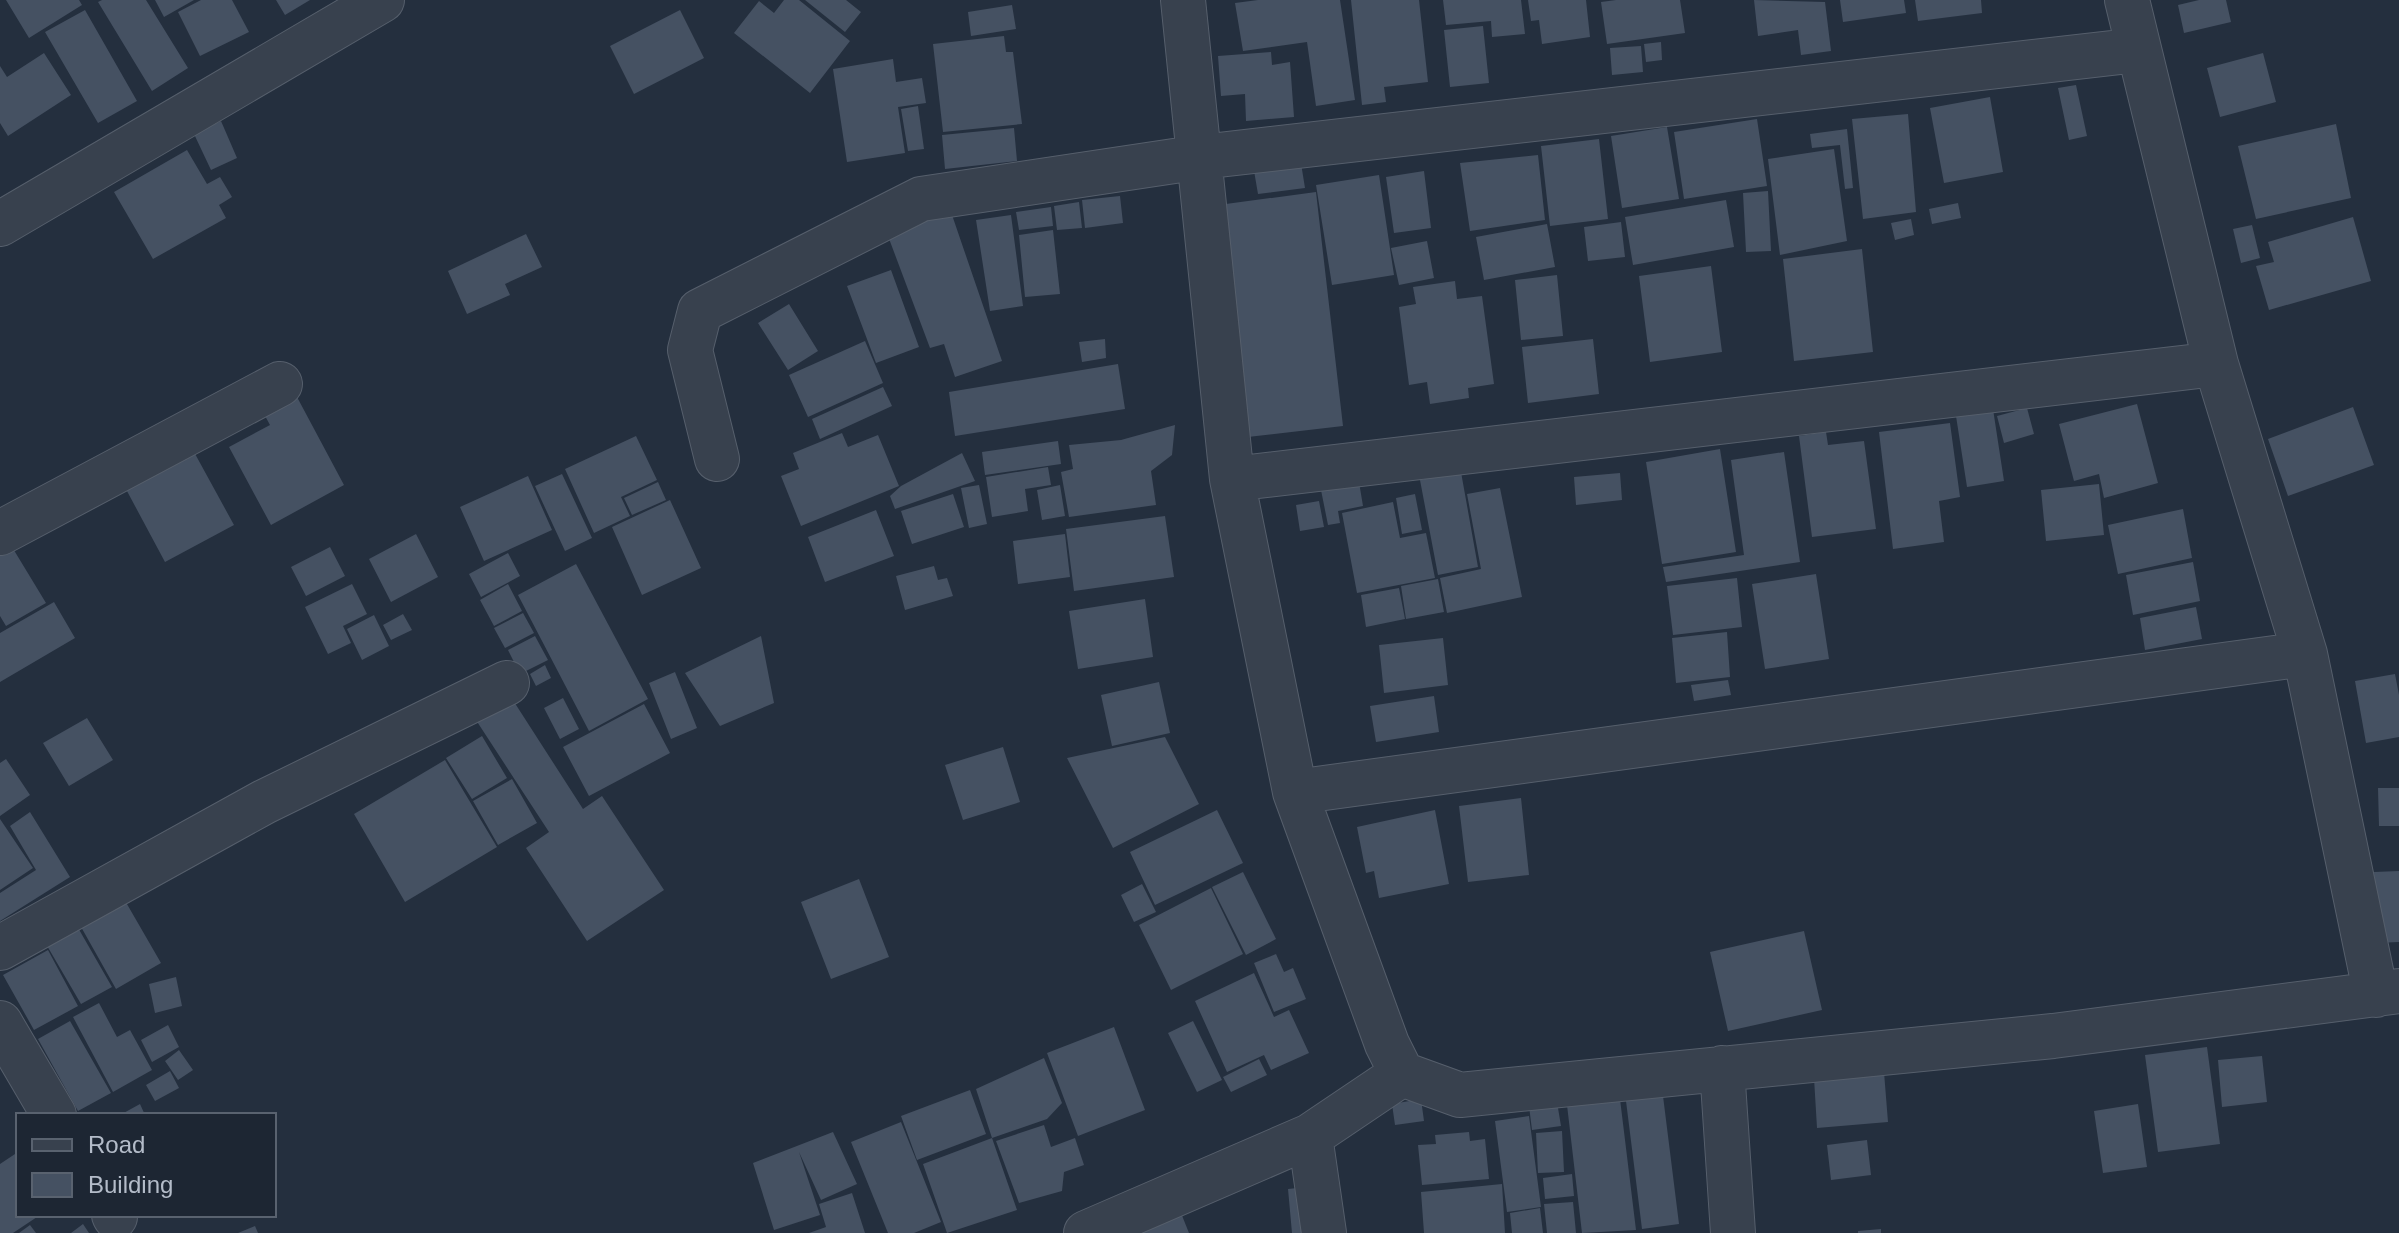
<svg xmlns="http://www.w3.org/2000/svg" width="2399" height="1233" font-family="Helvetica,sans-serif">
	<rect width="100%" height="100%" fill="#242f3e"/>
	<path fill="#455162" d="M6,0H79L82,5L29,38Z
		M102,0H146L188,68L152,91L98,2Z
		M155,0H194L164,17Z
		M201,0H232L249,32L200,56L178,12Z
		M276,0H310L285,15Z
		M784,0H799L850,41L810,93L734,33L759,1L774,13Z
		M805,0H846L861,12L845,32Z
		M1258,0H1340L1355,100L1316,106L1307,42L1243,51L1235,3Z
		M1351,0H1419L1428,82L1384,87L1386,102L1362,105Z
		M1443,0H1521L1525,34L1492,37L1491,21L1446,25Z
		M1528,0H1586L1590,37L1542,44L1539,20L1531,21Z
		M1616,0H1680L1685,33L1607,44L1601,2Z
		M1754,0L1825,2L1831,51L1801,55L1798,30L1758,36Z
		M1840,0H1904L1906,13L1843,22Z
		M1915,0H1981L1982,13L1918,21Z
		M2199,0H2226L2231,22L2184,33L2178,5Z
		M1012,5L1016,29L971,36L968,12Z
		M85,10L137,101L98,123L45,32Z
		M680,10L704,58L634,94L610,46Z
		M1483,26L1489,83L1450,87L1444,30Z
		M1004,36L1006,52H1013L1022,124L943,132L933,44Z
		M1661,42L1662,60L1646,62L1644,44Z
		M1641,46L1643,72L1612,75L1610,48Z
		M1271,52L1272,65L1290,62L1294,117L1246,121L1245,94L1221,96L1218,56Z
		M44,53L71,95L8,136L0,123V66L7,77Z
		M2263,53L2276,102L2220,117L2207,68Z
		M893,59L896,82L922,78L926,103L898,107L905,153L847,162L833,69Z
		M2076,85L2087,136L2069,140L2058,88Z
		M1990,97L2003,172L1944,183L1930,108Z
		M918,106L924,149L908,151L901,109Z
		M1908,114L1916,212L1863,219L1852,119Z
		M1757,119L1767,186L1684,199L1674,132Z
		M221,121L237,158L211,170L194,134Z
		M2336,124L2351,198L2256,219L2238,146Z
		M1667,127L1679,199L1622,208L1611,136Z
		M1014,128L1017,161L945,169L942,135Z
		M1847,129L1853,188L1845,189L1840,145L1812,148L1810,134Z
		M1599,139L1608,219L1550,226L1541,146Z
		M1834,149L1847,241L1780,255L1768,159Z
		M187,150L207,184L220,177L232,197L219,205L226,218L153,259L114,192Z
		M1538,155L1545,220L1470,231L1460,163Z
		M1300,157L1305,188L1258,194L1253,165Z
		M1424,171L1431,228L1394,233L1386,177Z
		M1379,175L1394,275L1332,285L1316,185Z
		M1768,191L1771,251L1746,252L1743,193Z
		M1316,192L1343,426L1239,438L1211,206Z
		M1120,196L1123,223L1085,228L1082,200Z
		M1726,200L1734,247L1633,265L1625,217Z
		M1079,202L1082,228L1057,230L1054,206Z
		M1958,203L1961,218L1932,224L1929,209Z
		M1051,207L1053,226L1019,230L1016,212Z
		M951,212L1002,361L955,377L944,344L930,348L885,228Z
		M1011,215L1023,306L990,311L976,220Z
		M2353,217L2371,281L2269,310L2256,266L2274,262L2268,242Z
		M1911,219L1914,235L1895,240L1891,223Z
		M1621,222L1625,257L1588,261L1584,227Z
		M1547,224L1555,267L1484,280L1476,237Z
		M2252,225L2260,258L2241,263L2233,229Z
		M1053,230L1060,294L1025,297L1019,235Z
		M526,234L542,267L505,284L510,295L467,314L448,271Z
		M1427,241L1434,278L1399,285L1391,248Z
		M1862,249L1873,352L1794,361L1783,259Z
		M1711,266L1722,352L1650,362L1639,276Z
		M891,270L919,347L876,363L847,286Z
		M1557,275L1563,336L1521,340L1515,280Z
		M1455,281L1457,299L1482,296L1494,384L1468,388L1469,398L1430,404L1427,382L1409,385L1399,307L1416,304L1413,287Z
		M789,304L818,351L788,370L758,323Z
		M1105,339L1106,358L1082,362L1079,342Z
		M1593,339L1599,394L1528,403L1522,347Z
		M865,341L883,383L808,417L789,375Z
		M1118,364L1125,409L955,436L949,392Z
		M883,387L892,406L820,439L812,419Z
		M297,397L344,485L271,525L229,447L270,425L264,414Z
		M2137,404L2158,483L2104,498L2099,474L2074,481L2059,424Z
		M2353,407L2374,465L2288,496L2268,439Z
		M2027,408L2034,434L2004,443L1997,416Z
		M1993,409L2004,481L1967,487L1956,416Z
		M1950,423L1960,497L1939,501L1944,542L1893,549L1879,432Z
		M1175,425L1172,455L1151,471L1156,505L1069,517L1061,472L1073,469L1069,445L1121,440Z
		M1826,432L1828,445L1864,441L1876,529L1812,537L1799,436Z
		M842,433L848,447L878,435L899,486L801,526L781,476L799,469L793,453Z
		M636,436L657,480L621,497L630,516L594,533L565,469Z
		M188,441L234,525L165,562L120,478Z
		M1058,441L1061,464L985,475L982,452Z
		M1720,449L1736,552L1662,564L1646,462Z
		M1784,452L1800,562L1666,582L1663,567L1744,555L1731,460Z
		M962,453L975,481L895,509L890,496L901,486Z
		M1048,467L1051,485L1025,489L1028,511L992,517L986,477Z
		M1461,472L1478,567L1438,575L1420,480Z
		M1620,473L1622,500L1576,505L1574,477Z
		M562,474L592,538L565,551L535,486Z
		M528,476L552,530L484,561L460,507Z
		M658,482L666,500L632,515L624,498Z
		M1359,482L1363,506L1338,511L1340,523L1328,525L1321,490Z
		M2099,484L2104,535L2046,541L2041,490Z
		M979,485L987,524L969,528L961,488Z
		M1060,485L1065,516L1042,520L1037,490Z
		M1500,488L1522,597L1447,613L1440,578L1481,569L1467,494Z
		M953,494L964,527L912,544L901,511Z
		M1415,494L1422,530L1402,534L1396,498Z
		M670,500L701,568L642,595L612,527Z
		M1319,501L1324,527L1300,531L1296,505Z
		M1393,502L1400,538L1426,533L1435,578L1357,593L1342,513Z
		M2183,509L2192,558L2118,574L2108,525Z
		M876,510L894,556L825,582L808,537Z
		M1165,516L1174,577L1074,591L1066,529Z
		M416,534L438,577L391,602L369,559Z
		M1065,534L1070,577L1018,584L1013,541Z
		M9,542L46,603L6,626L0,616V548Z
		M330,547L345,576L306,596L291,567Z
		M508,553L520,576L481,597L469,574Z
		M2193,562L2200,601L2133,615L2126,575Z
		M576,564L648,699L589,731L518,595Z
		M934,566L938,580L947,578L953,596L905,610L896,576Z
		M1816,574L1829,659L1765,669L1752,584Z
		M1737,578L1742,627L1673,635L1667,586Z
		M1438,579L1444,612L1406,619L1401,586Z
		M352,584L367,614L343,626L351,643L328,654L305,607Z
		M508,584L522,611L494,626L480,600Z
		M1399,588L1405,619L1366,627L1361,595Z
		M1145,599L1153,657L1078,669L1069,611Z
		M54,602L75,638L0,682V633Z
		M2196,607L2202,639L2145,650L2140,618Z
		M523,613L534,633L505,648L494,628Z
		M403,614L412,630L391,640L383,625Z
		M374,615L389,646L362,660L347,629Z
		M1727,632L1730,677L1676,683L1672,638Z
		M535,636L548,660L520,674L508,650Z
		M761,636L774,703L720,726L685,673Z
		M1443,638L1448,685L1384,693L1379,645Z
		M545,665L551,678L536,686L530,674Z
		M675,672L697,728L671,739L649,683Z
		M2395,674L2399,695V737L2366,743L2355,681Z
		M1728,680L1731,695L1694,701L1691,685Z
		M1159,682L1170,733L1112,746L1101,695Z
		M509,694L583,809L602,796L664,890L587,941L526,848L549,832L474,717Z
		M1434,696L1439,732L1376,742L1370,706Z
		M563,698L579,729L560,739L544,708Z
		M644,704L670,753L589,796L563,747Z
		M87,718L113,760L69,786L43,743Z
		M482,736L507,778L472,799L446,758Z
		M1165,737L1199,804L1113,848L1067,758Z
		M1003,747L1020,802L963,820L945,765Z
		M6,759L30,795L0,816V763Z
		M445,760L497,847L405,902L354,814Z
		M512,779L537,823L498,845L473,801Z
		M2378,788H2399V826H2379Z
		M1521,798L1529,875L1468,882L1459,806Z
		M1217,810L1243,863L1155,905L1130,852Z
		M1435,810L1449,884L1379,898L1374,871L1366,873L1357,827Z
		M30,812L70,877L0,921V893L36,870L10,826Z
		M0,819L33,868L0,890Z
		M2399,871V942L2376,943L2374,872Z
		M1243,872L1276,939L1246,955L1212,887Z
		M859,879L889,957L831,979L801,902Z
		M1142,884L1156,912L1134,922L1121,895Z
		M1211,888L1243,954L1171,990L1139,925Z
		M120,892L161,963L116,989L76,918Z
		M77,926L112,987L81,1004L46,944Z
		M1804,931L1822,1010L1728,1031L1710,952Z
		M48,950L78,1006L34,1030L3,975Z
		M1276,954L1284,972L1293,968L1306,999L1274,1012L1254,963Z
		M1254,973L1274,1017L1289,1010L1309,1053L1271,1070L1264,1055L1227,1072L1195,1001Z
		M176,977L182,1006L155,1013L149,984Z
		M99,1003L117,1037L130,1030L152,1070L113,1092L73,1017Z
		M70,1021L111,1093L78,1111L38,1039Z
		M1193,1021L1222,1080L1197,1092L1168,1033Z
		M168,1025L179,1047L152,1062L141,1040Z
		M1114,1027L1145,1110L1078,1136L1047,1053Z
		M2207,1047L2220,1144L2158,1152L2145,1055Z
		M179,1050L193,1070L178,1080L165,1061Z
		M2262,1056L2267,1102L2222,1107L2218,1060Z
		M1044,1058L1062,1103L1047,1119L992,1138L976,1089Z
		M1259,1059L1267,1075L1231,1092L1223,1077Z
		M170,1071L179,1088L155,1101L146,1085Z
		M1884,1072L1888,1122L1817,1128L1814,1078Z
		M970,1090L986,1134L917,1160L901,1116Z
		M1663,1096L1679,1224L1642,1229L1626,1101Z
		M1421,1099L1424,1121L1395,1125L1392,1104Z
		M1620,1099L1636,1230L1582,1233L1567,1105Z
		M1557,1102L1561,1126L1532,1130L1529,1106Z
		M140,1104L145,1115H120Z
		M2138,1104L2147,1167L2103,1173L2094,1111Z
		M1529,1116L1541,1207L1507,1212L1495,1121Z
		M901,1122L941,1222L914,1233H888L851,1142Z
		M1044,1125L1051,1147L1075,1138L1084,1165L1064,1172L1062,1191L1019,1203L996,1141Z
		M1562,1131L1564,1172L1538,1173L1536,1133Z
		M833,1132L857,1184L821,1200L799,1152L820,1215L774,1230L753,1163Z
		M1469,1132L1470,1141L1485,1139L1489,1179L1422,1185L1418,1145L1436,1144L1435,1135Z
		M992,1138L1017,1210L947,1233L923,1164Z
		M1867,1140L1871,1175L1831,1180L1827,1145Z
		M15,1154L18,1157V1215H40L13,1233H0V1164Z
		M1572,1174L1574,1196L1545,1199L1543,1178Z
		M1502,1184L1505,1233H1424L1421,1192Z
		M1316,1186L1320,1233H1292L1288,1189Z
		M852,1193L865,1233H809L826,1227L819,1204Z
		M1573,1202L1576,1233H1547L1544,1204Z
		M1177,1203L1189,1233H1120Z
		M1540,1208L1543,1233H1512L1510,1213Z
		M83,1224L89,1233H71Z
		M30,1225L36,1233H19Z
		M255,1226L258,1233H238Z
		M1881,1229V1233H1858V1231Z"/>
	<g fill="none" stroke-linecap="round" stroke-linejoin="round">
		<g stroke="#565f6c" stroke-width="46">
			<path id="minor" d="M1183,0L1232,479L1295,792L1387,1044L1402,1074L1460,1095L2053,1036L2399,991
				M2127,0L2216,364L2305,654L2376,995
				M0,224L382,0
				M717,459L690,350L700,311L921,199L1201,157L2138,50
				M1232,479L2216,364
				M0,533L280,384
				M1295,792L2305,654
				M0,948L264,802L507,683
				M0,1023L54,1115
				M1722,1068L1733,1233
				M1310,1136L1324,1233
				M114,1215L115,1217
				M1086,1233L1310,1136L1402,1074"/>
		</g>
		<use href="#minor" stroke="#38414e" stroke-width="44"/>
	</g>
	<rect x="16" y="1113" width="260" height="104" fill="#1d2633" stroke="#59626f" stroke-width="2"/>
	<rect x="32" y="1139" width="40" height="12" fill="#38414e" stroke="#59626f" stroke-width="2"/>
	<text x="88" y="1153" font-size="24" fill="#b4bcc9">Road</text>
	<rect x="32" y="1173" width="40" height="24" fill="#455162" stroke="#59626f" stroke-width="2"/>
	<text x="88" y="1193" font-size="24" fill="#b4bcc9">Building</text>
</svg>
